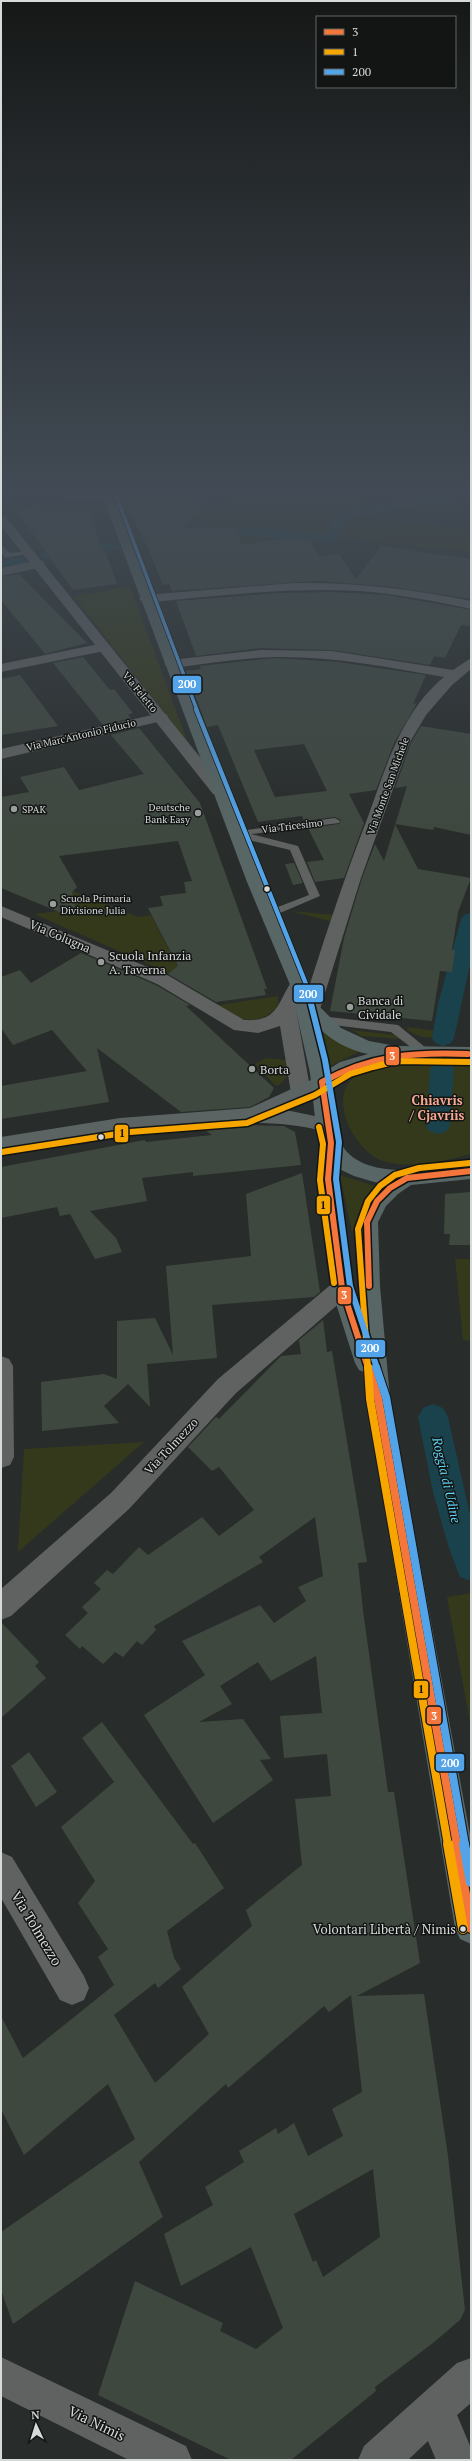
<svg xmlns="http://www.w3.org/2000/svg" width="472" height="2461" font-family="'PT Serif',serif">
	<rect width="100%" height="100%" fill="#282c2a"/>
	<path fill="#34391b" d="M230,487H351L364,510L343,513L340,517L471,528V552L126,516L118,493L215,503L237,502Z
		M252,532L287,536L219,548L237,533Z
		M130,586L188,743L74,597Z
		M71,890L138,917L151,915L178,967L169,973L34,914L76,909Z
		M290,911L336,915L333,922Z
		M278,996V1005C262,1027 237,1023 219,1005Z
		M408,1027L438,1031L437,1037C425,1039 418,1036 407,1030Z
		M352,1030L395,1035L399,1039L361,1036Z
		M321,1031L359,1052L330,1066Z
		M266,1058L286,1060L287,1076L281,1084L276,1086L255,1064Z
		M408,1065L471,1066V1154C444,1161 414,1169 386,1162C357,1155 328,1102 352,1079C365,1066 391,1066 408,1065Z
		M340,1175L378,1187L362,1204L352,1233Z
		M455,1259H471V1341L463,1340Z
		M144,1442L18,1552L24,1449Z
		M471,1593V1728L447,1597Z"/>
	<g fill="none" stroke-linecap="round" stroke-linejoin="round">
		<path fill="#1a424d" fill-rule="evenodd" d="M471,489V497L351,517L345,523L337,542L332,543L252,535L201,541L194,537L201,533L252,527L327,534L332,521L342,511Z
			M113,542L120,546L118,549L47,559L40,555L47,551Z
			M19,557L24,558L26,561L24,564L1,569V561Z
			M471,913V960L454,1038L451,1043L443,1046L435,1043L432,1038L438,1004L461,919L464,915Z
			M442,1061L450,1063L454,1069L450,1125L447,1131L438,1134L429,1131L426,1125L430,1069L434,1063Z
			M433,1404L443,1408L448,1417L471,1519V1581L460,1577L449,1548L433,1492L418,1417L423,1408Z"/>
	</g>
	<path fill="#3f483f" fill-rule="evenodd" d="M208,499L184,528L235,527L242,544L286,538L310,541L319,556L339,554L356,579L381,546L471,559V599L384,586L317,581L172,591L169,584L163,585L147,546L127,506Z
		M40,506L45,512L88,509L102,550H105L117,584L73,590L16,510Z
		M19,574L87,643L45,654L1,600V577Z
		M333,592L388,595L471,610V626L461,625L445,658L434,656L430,665L332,650L260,648L196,656L176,601L279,593Z
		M83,657L110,690L114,689L133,713L128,715L131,718L103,725L53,663Z
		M274,658L338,662L426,675L413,704L417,703L394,743L376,790L349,794L364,823L344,878L315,882L307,862L324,860L308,828L339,824L341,820L335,817L304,821L302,816L258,822L218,725L207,727L186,671L201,669L200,666ZM304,744L327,791L275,797L254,750Z
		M20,675L58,726L1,735V679Z
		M421,726L471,734V835L434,827L433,830L395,824L418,869L471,878L458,912L452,950H455L452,972L440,971L432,1021L330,1011L344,938L362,878L375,844L384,861L407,786L395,788L411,743Z
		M139,728L200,803L267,989H264L266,995L216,1002L168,974L178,966L148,908L163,906L160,896L186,893L184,882L192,881L178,841L59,856L77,887L72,892L76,909L59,912L1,888V797L29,792L20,777L64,767L79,790L144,774L111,735Z
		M294,863L303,883L293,885L285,864Z
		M81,953L156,985L190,1005L186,1006L274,1088L269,1097L250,1107L181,1112L97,1048L109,1102L1,1119V1086L87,1071L52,1030L13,1045L1,1028V977L20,970L31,983Z
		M241,1125L284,1126L295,1132L301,1165L193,1176V1172L142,1178L147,1201L90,1211L116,1238L122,1252L95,1259L70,1214L60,1216L57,1207L1,1218V1167L145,1140L146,1142L212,1135L201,1127Z
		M302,1173L320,1292L314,1297L212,1305L217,1358L147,1364L150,1407L128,1384L104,1406L119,1423L42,1431L41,1382L104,1374L117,1379V1321L155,1318L173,1355L166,1266L251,1256L246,1194Z
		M471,1192V1245H449L450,1234H444L445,1194Z
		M323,1320L327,1352L332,1351L367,1562L358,1563L363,1610L388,1792H394L420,1963L357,1996L424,1994L448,2156L465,2310L460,2320L433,2343L375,2387L376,2391L291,2460H231L98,2395L135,2281L223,2323L220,2331L256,2349L283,2328L251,2247L181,2286L164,2234L213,2205L205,2187L244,2162L239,2151L276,2128L278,2134L294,2123L308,2156L343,2136L332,2109L362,2092L351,1995L329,2012L324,2006L228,2088L226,2084L139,2162L163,2217L13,2324L1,2290V2232L135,2139L108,2084L24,2155L1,2109V2016L23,2058L114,1985L98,1957L108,1949L78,1903L95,1881L61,1827L114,1782L82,1738L102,1722L193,1844L195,1843L224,1888L167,1931L174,1958L181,1969L158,1988L155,1983L114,2015L155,2083L209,2034L182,1987L252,1926L246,1910L302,1865L295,1799L331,1796L327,1754L284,1758L280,1716L322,1713L316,1656L271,1681L258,1662L220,1686L232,1704L199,1722L243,1719L271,1759L260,1760L273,1780L213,1823L144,1715L205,1675L182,1641L260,1605L274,1623L306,1601L298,1587L323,1576L315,1517L259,1557L263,1562L154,1626L156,1630L142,1645L137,1641L123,1657L115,1652L103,1664L82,1646L80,1649L65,1635L88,1613L82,1607L101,1589L94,1583L107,1570L113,1574L139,1547L148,1555L202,1517L219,1536L254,1510L219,1467L212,1471L188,1447L216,1417L219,1419L281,1356L301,1354L299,1340ZM373,2169L380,2237L323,2277L316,2260L313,2262L294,2214Z
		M1,1622L39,1662L35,1666L46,1678L1,1718Z
		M29,1752L57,1792L36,1807L11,1766Z"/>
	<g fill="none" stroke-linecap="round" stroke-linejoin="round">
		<path fill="#5f6261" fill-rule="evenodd" d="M1,545L10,553L29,551L33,553L5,558L1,552Z
			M335,818L340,821L339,823L251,834L298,846L320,896L273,916H265V912L309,895L290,850L232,836V832Z
			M320,1016L398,1025L431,1052L425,1056L421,1055L391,1032L316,1023L314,1020Z"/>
		<path fill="#5f6261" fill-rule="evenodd" d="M5,487H40L108,496L114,499L108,502L10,490Z
			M39,560L43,561L45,564L43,567L1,576V568Z
			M295,583C355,582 412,589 471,601V609C434,601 398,594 360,591C288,587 216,596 145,603L139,599L145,595Z
			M104,643L111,647L109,650L1,672V664Z
			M260,650L332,651L453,670L471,658V669L452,685L426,715L410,742L361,878L320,1009L318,1013L311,1015L304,1013L302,1009C322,946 342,884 366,822C385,771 400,713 444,677C388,667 332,656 274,657C240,658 205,664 171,668L164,664L171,660Z
			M161,713L166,714L168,717L166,720L1,759V749Z
			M342,1279L350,1282L353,1288L350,1294L236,1393L129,1509L11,1616L1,1620V1589L111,1493L218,1379L334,1282Z
			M1,1356L9,1359L13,1366L14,1457L10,1465L1,1468Z
			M1,1852L12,1857L84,1976L89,1988L84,2000L72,2005L60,2000L1,1898Z
			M1,2357L186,2446L192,2460H129L1,2396Z
			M471,2358V2403L457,2415L471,2448V2460H436L428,2441L408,2460H358L364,2446L457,2363Z"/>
		<path fill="#5f6261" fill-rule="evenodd" d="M1,515L5,516L225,788L227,791L225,794H213L1,526Z
			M1,906L169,976L244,1020C277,1022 277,1005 291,982L298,980L305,982L307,986L296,1009L311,1093L308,1098L301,1100L294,1098L291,1093L280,1026L258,1033L234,1030L157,984L1,917Z"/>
		<path fill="#5c6463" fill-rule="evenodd" d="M322,1075L329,1077L332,1082L329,1087L281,1109L334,1120L337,1125L334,1130L327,1132C280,1119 236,1123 188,1126C125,1131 63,1141 1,1151V1137L120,1118L250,1108Z"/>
		<path fill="#586665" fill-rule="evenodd" d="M99,487H110L263,882L307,986L318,1005L341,1028L369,1041L396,1046L471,1047V1061L395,1059L354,1072L332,1085C334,1104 333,1128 342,1145C363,1182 437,1169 471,1163V1179L411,1185L398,1194L386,1206L378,1222L380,1286L390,1398L471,1840V1944L460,1939L455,1928L366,1398L364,1372L359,1370L355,1363L331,1288L317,1179L321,1143L316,1127L310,1073L294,1002L296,999L247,882ZM319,1028C331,1040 350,1051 368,1054L340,1062L329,1069ZM339,1169L354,1176L381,1184L369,1195L356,1222L359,1304L353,1288L339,1179Z"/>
		<g stroke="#121514" stroke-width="9">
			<path id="bus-1-far2" d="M322,1082L331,1143L328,1179L342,1288L368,1368
				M322,1082C371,1055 413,1052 468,1054
				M369,1286L367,1222L377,1201L390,1188L407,1178L471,1171"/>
		</g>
		<g stroke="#121514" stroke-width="10">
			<path id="bus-1-far1" d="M368,1367L378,1398L457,1845"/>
		</g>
		<g stroke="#121514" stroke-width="12">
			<path id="bus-1" d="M456,1844L471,1928"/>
		</g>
		<g stroke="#121514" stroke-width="9">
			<path id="bus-2-far2" d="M319,1127L323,1144L320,1180L334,1283
				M2,1152L130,1132L247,1123L315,1095L350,1074L373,1067L397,1061L471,1062
				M368,1368L358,1229L368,1201L380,1186L395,1175L419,1168L470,1163"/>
		</g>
		<g stroke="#121514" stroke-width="10">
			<path id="bus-2-far1" d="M368,1367L370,1399L448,1845"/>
		</g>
		<g stroke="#121514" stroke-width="12">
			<path id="bus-2" d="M448,1844L463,1929"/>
		</g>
		<g stroke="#121514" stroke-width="5">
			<path id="bus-3-far4" d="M113,487L197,710"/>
		</g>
		<g stroke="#121514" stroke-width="6">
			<path id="bus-3-far3" d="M196,709L306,984L309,997"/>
		</g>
		<g stroke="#121514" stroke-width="9">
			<path id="bus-3-far2" d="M309,996L325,1060L339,1142L336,1179L350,1286L377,1368"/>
		</g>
		<g stroke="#121514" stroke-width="10">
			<path id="bus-3-far1" d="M376,1367L386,1397L465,1845"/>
		</g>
		<g stroke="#121514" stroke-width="12">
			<path id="bus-3" d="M464,1844L471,1882"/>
		</g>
		<use href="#bus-1-far2" stroke="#f5763a" stroke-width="6"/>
		<use href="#bus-1-far1" stroke="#f5763a" stroke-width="8"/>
		<use href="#bus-1" stroke="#f5763a" stroke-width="10"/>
		<use href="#bus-2-far2" stroke="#f7a600" stroke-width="6"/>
		<use href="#bus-2-far1" stroke="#f7a600" stroke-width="8"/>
		<use href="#bus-2" stroke="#f7a600" stroke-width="10"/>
		<use href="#bus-3-far4" stroke="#53a3e8" stroke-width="3.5"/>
		<use href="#bus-3-far3" stroke="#53a3e8" stroke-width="4.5"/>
		<use href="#bus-3-far2" stroke="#53a3e8" stroke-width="6"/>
		<use href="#bus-3-far1" stroke="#53a3e8" stroke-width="8"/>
		<use href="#bus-3" stroke="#53a3e8" stroke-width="10"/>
	</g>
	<linearGradient id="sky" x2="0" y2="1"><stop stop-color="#161817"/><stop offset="0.59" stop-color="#424b55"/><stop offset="1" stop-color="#424b55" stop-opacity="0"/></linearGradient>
	<rect width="472" height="832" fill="url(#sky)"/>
	<g fill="#999d9b" stroke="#121514" stroke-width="1.5">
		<circle cx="14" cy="809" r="4"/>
		<circle cx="198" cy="813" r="4"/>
		<circle cx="53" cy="904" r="4"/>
		<circle cx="101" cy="962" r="4"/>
		<circle cx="350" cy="1007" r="4"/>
		<circle cx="252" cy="1069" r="4"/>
	</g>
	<g fill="#d6dad8" stroke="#121514" stroke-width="1.5">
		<circle cx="267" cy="889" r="3.5"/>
		<circle cx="101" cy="1137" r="3.5"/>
		<circle cx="463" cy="1929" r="3.5"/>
	</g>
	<g text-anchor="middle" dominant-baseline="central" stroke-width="3" stroke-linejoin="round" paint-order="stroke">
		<g font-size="10" fill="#d6dad8" stroke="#121514">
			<text transform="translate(140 692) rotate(51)">Via Feletto</text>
			<text transform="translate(81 735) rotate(-13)">Via Marc'Antonio Fiducio</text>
			<text transform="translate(388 786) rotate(-70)">Via Monte San Michele</text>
			<text transform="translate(292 826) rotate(-7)">Via Tricesimo</text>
		</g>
		<g font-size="10" fill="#d6dad8" stroke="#121514" text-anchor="start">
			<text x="190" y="807" text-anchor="end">Deutsche<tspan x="190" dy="12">Bank Easy</tspan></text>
			<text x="22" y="809">SPAK</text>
			<text x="61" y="898">Scuola Primaria<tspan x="61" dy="12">Divisione Julia</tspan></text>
		</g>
		<g font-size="12" fill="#d6dad8" stroke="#121514">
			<text transform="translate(60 936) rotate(23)">Via Colugna</text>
			<text transform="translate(171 1446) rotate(-47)">Via Tolmezzo</text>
		</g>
		<g font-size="12" fill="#d6dad8" stroke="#121514" text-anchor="start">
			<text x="109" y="955">Scuola Infanzia<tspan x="109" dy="14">A. Taverna</tspan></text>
			<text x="358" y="1000">Banca di<tspan x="358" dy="14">Cividale</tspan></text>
			<text x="260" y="1069">Borta</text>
		</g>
		<g font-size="13" font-weight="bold" fill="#f7a890" stroke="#121514">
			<text x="437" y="1100">Chiavris<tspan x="437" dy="15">/ Cjavriis</tspan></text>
		</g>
		<g font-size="13" font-style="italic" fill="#5ed3f7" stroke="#121514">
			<text transform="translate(447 1480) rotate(77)">Roggia di Udine</text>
		</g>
		<g font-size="13" fill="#d6dad8" stroke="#121514" text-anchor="end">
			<text x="456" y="1929">Volontari Libertà / Nimis</text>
		</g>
		<g font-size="14" fill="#d6dad8" stroke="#121514">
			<text transform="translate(37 1928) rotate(59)">Via Tolmezzo</text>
			<text transform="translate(97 2423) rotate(26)">Via Nimis</text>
		</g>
	</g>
	<g stroke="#121514" stroke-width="1.5">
		<rect x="172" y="675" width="30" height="19" rx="4" fill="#53a3e8"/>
		<rect x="293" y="984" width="31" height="19" rx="4" fill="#53a3e8"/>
		<rect x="385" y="1046" width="15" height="20" rx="4" fill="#f5763a"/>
		<rect x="114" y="1124" width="15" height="19" rx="4" fill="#f7a600"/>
		<rect x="316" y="1195" width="15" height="20" rx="4" fill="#f7a600"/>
		<rect x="337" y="1286" width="15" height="19" rx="4" fill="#f5763a"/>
		<rect x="355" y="1339" width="31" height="19" rx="4" fill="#53a3e8"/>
		<rect x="413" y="1680" width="16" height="19" rx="4" fill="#f7a600"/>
		<rect x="426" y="1706" width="16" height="19" rx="4" fill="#f5763a"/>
		<rect x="435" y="1753" width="30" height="19" rx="4" fill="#53a3e8"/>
	</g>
	<g font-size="11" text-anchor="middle" font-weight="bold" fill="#fff">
		<text x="187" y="688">200</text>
		<text x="308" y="998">200</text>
		<text x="392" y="1060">3</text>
		<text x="344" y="1299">3</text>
		<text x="370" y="1352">200</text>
		<text x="434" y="1720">3</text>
		<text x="450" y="1767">200</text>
	</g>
	<g font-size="11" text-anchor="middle" font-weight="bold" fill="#111">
		<text x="122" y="1137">1</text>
		<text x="323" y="1209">1</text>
		<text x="421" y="1693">1</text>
	</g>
	<rect width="472" height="2461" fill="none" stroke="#d6dad8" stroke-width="4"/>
	<rect x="316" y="16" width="140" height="72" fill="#121514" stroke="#606462"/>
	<rect x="324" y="29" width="20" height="6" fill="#f5763a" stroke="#606462"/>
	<text x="352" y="36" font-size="12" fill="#d6dad8">3</text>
	<rect x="324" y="49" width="20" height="6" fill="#f7a600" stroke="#606462"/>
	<text x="352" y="56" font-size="12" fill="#d6dad8">1</text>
	<rect x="324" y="69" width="20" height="6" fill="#53a3e8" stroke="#606462"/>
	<text x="352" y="76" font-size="12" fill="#d6dad8">200</text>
	<g transform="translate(36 2425) rotate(356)" stroke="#121514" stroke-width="3" paint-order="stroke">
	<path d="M0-3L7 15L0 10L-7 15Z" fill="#d6dad8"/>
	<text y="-6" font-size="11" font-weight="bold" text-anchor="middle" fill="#d6dad8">N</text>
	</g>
</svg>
